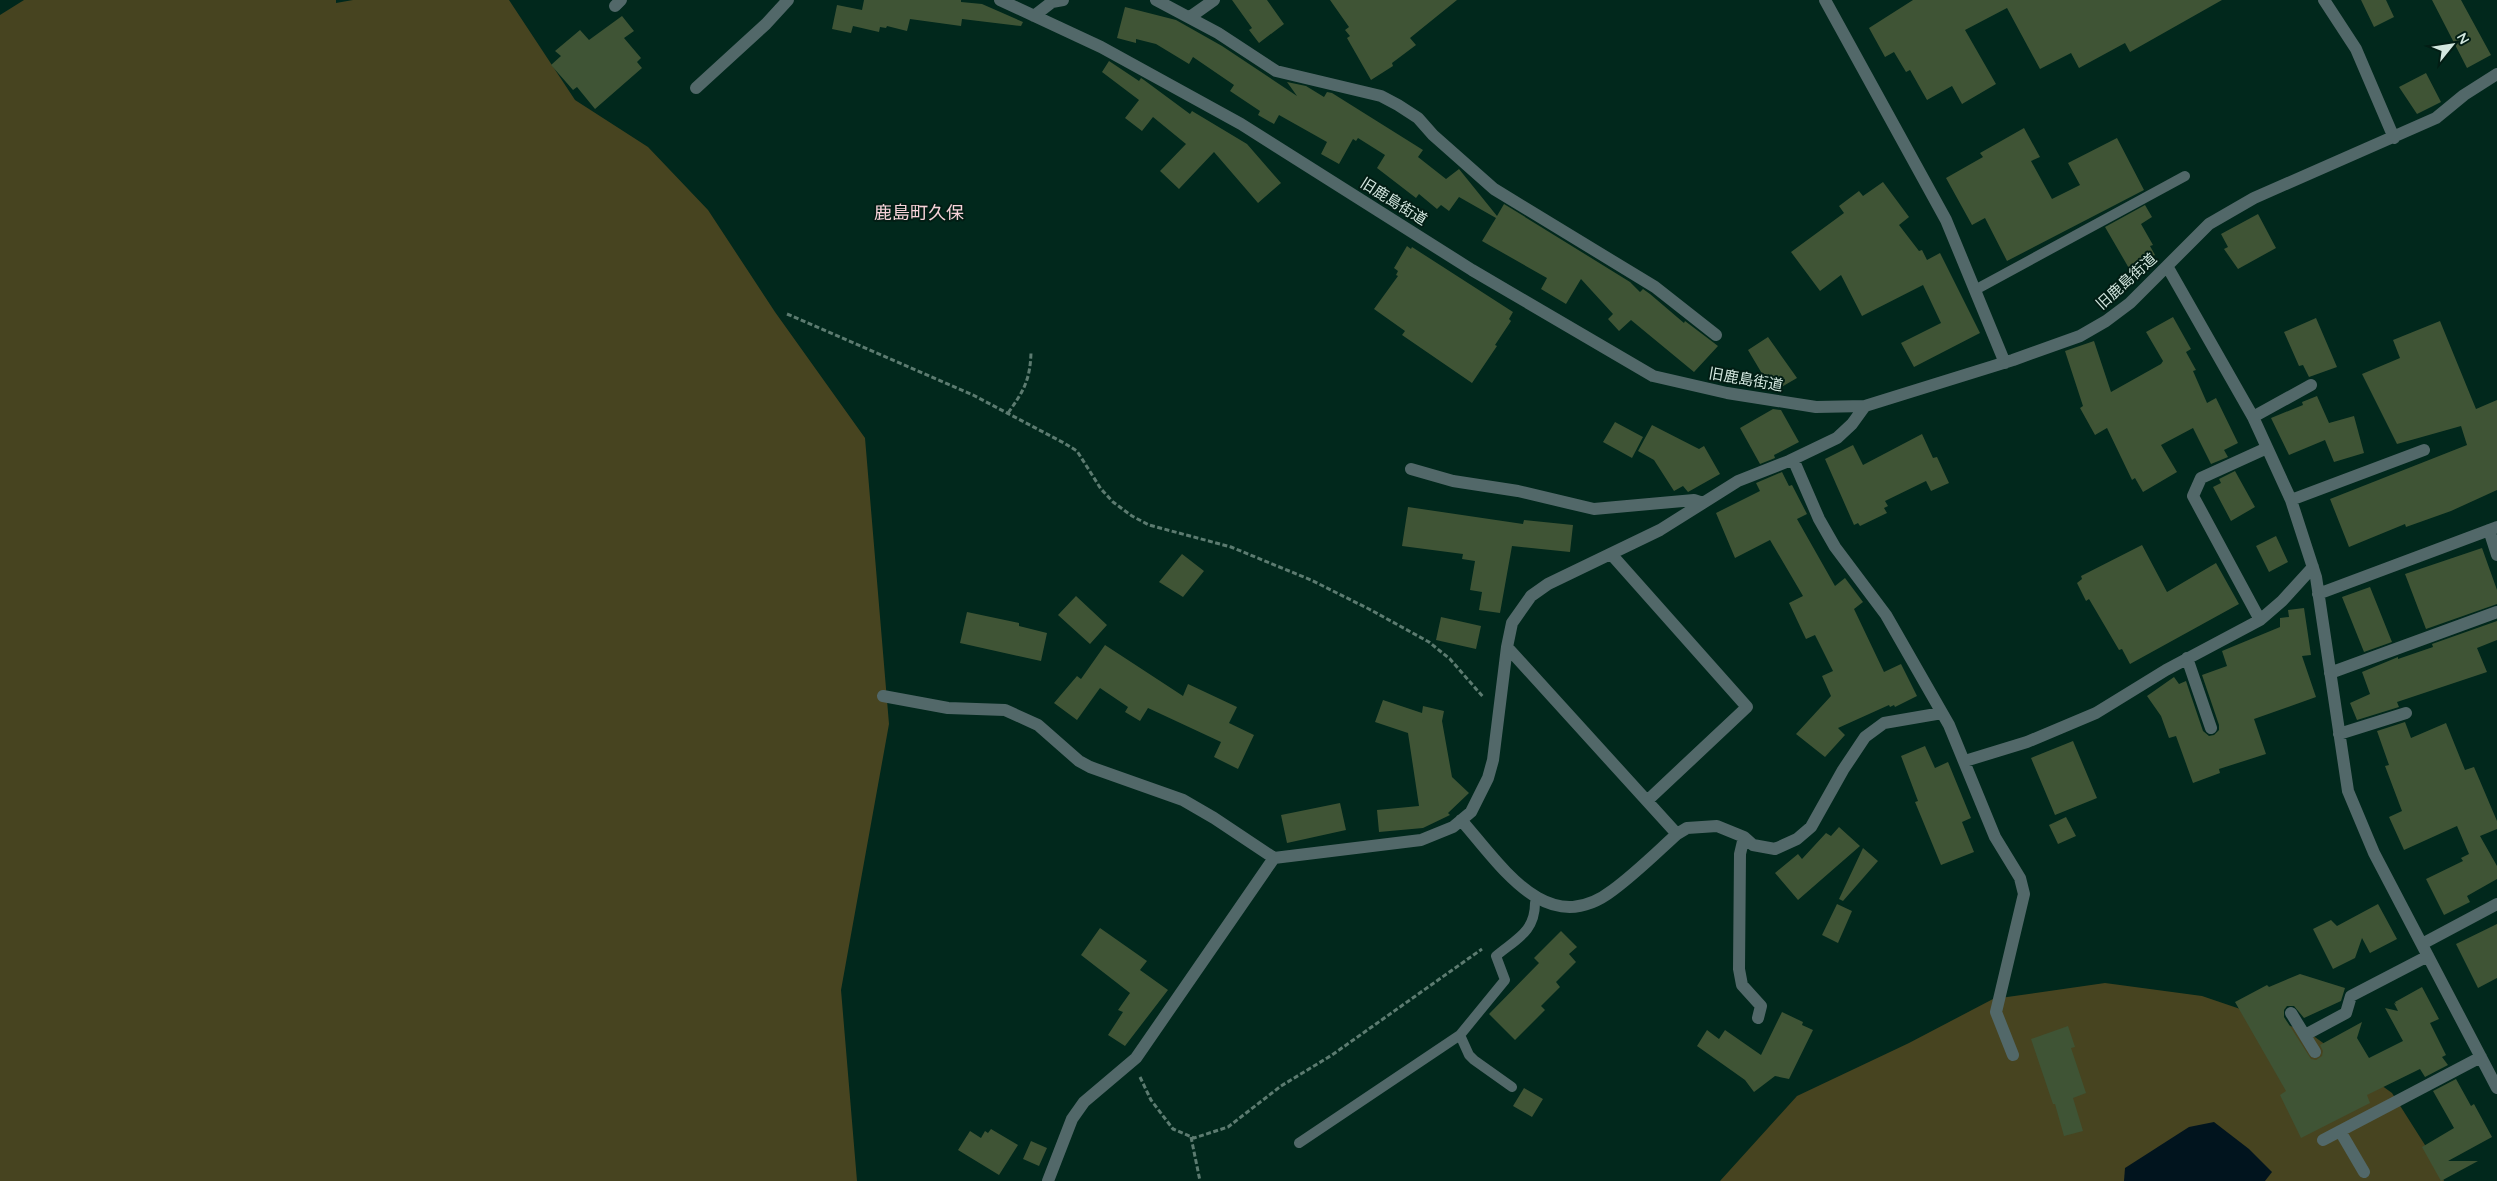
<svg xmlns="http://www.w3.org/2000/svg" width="2497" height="1181" font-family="Quicksand,'Noto Sans JP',sans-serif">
	<rect width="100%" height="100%" fill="#01281c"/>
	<path fill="#474420" d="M24,0H336V3L353,0H509L575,100L648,147L708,210L775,312L865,438L889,724L841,990L857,1181H0V15Z
		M2105,983L2202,996L2308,1032L2392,1093L2437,1164L2444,1181H1720L1797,1096L1909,1043L1993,999Z"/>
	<path fill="#01141e" d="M2214,1122L2249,1149L2272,1172L2265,1181H2124L2125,1168L2189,1127Z"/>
	<path fill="#3f5435" d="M864,0H961V2L982,4L1023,22L1021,26L962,19L961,26L910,19L907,31L887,26L886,28L880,27L879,32L853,26L851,33L832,29L837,5L862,10Z
		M1232,0H1267L1284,24L1259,43L1249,30L1252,28Z
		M1330,0H1457L1410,38L1416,45L1392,63L1393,66L1371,80L1347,38L1350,36L1345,30L1349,27Z
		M1913,0H2222L2130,52L2125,43L2079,68L2071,53L2040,69L2007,8L1965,30L1996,84L1962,104L1952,86L1927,100L1910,70L1906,72L1894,52L1885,57L1869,28Z
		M2361,0H2386L2394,17L2374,27Z
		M2432,0H2461L2491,55L2467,68Z
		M1125,7L1176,20L1222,46L1297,96L1287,82L1306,86L1324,97L1327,92L1332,93L1423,150L1418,157L1446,179L1459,169L1497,216L1504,204L1630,282L1640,292L1643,289L1650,294L1684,323L1685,321L1718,346L1694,372L1631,320L1619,331L1608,319L1613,314L1581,279L1566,304L1541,289L1547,278L1482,241L1496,218L1459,197L1449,211L1441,205L1437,209L1419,194L1416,198L1377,168L1385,155L1358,138L1356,141L1353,139L1339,164L1321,154L1327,142L1279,115L1274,124L1258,115L1260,111L1230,91L1234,85L1193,57L1189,64L1156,44L1136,39V43L1117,38Z
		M622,16L634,31L624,38L641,58L637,62L642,68L595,109L577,87L573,90L551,65L561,56L555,51L580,30L589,40Z
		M1109,61L1139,81L1141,78L1144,80L1190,114L1192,111L1247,144L1281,183L1258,203L1214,152L1179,189L1160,171L1186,144L1153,117L1142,131L1125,118L1139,100L1102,72Z
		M2426,73L2441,102L2417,114L2399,87Z
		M2024,128L2040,157L2031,161L2052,199L2080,185L2068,163L2117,138L2144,190L2007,261L1985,218L1972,225L1946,178L1983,157L1980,153Z
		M1883,182L1909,217L1899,225L1919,251L1922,250L1927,260L1940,253L1980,333L1914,367L1901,343L1941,323L1923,285L1862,316L1841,275L1820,291L1791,252L1844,213L1839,206L1859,191L1863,196Z
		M2145,205L2152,217L2141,224L2153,245L2150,246L2155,255L2130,270L2105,227Z
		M2258,214L2276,248L2238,269L2224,249L2228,247L2221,234Z
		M1407,246L1411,249L1412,247L1513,312L1509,319L1511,321L1495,345L1497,346L1472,383L1402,335L1405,331L1374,309L1398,276L1396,275L1398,271L1394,268Z
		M2173,317L2191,349L2186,352L2196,370L2193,371L2207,403L2216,398L2238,443L2224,450L2228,457L2211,464L2193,428L2161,445L2177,472L2143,492L2135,478L2132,480L2107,428L2095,435L2080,408L2083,406L2065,351L2094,341L2111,392L2161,364L2163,361L2146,332Z
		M2316,318L2337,367L2309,377L2303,365L2299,366L2284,332Z
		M2440,321L2476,409L2497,400V490L2451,511L2406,527L2405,524L2349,547L2330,499L2467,445L2461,426L2397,444L2362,374L2400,358L2393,340Z
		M1768,337L1797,378L1778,389L1769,374L1764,377L1748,350Z
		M2317,396L2329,423L2354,416L2364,453L2334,462L2325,440L2289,455L2271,418L2303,405L2302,402Z
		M1773,409L1781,410L1799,442L1774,455L1775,458L1760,464L1740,428Z
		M1615,422L1643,437L1632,458L1603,442Z
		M1652,425L1699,449L1704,446L1720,474L1688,492L1683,486L1674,491L1654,460L1638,451Z
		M1922,434L1933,458L1937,457L1949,483L1931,491L1926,481L1885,501L1888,506L1884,508L1887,513L1860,526L1858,523L1854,525L1825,459L1853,445L1863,465Z
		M2235,471L2255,507L2231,521L2213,487L2221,483L2219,479Z
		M1782,472L1789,486L1792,485L1807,514L1797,519L1835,586L1845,578L1863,602L1854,609L1884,672L1901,664L1917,696L1895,707L1894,705L1890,707L1889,705L1838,728L1845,735L1825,757L1796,734L1831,696L1822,676L1833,671L1815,635L1806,639L1789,603L1803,596L1770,540L1735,558L1716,513L1760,491L1756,483Z
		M1408,507L1523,524L1524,520L1573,525L1570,552L1512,546L1500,613L1479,610L1482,592L1470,590L1475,561L1462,559L1463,554L1402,546Z
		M2276,536L2288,562L2269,572L2256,546Z
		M2142,545L2167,592L2216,563L2239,604L2130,664L2122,649L2119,650L2089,599L2086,601L2077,583L2082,579L2081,576Z
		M2482,548L2497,590V604L2426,629L2405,574Z
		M1182,554L1204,571L1183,597L1159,582Z
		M2370,587L2392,642L2364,652L2342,597Z
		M1076,596L1107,625L1090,644L1058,615Z
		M2304,608L2311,655L2302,656L2316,697L2254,719L2266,754L2219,769L2220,773L2193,783L2176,736L2169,738L2161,716L2147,696L2174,677L2179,684L2186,681L2203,731L2209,736L2214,735L2219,730V725L2202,675L2227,666L2222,651L2280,627V618L2289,617L2288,610Z
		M967,612L1019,623V626L1047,633L1041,661L960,643Z
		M1441,617L1481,626L1476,649L1436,640Z
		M2497,621V640L2477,648L2487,672L2397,702L2399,707L2357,720L2350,703L2370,694L2362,672L2398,657V659L2433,647L2432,644Z
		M1105,645L1183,696L1188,684L1237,707L1229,723L1254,735L1238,769L1214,757L1221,742L1148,708L1140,721L1125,712L1128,707L1100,688L1077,720L1054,703L1077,676L1081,679Z
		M1383,700L1422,713L1423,706L1444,711L1442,721L1452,777L1469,793L1448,813L1450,815L1423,828L1379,832L1377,810L1419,806L1408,733L1375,722Z
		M2405,722L2411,738L2446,723L2465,770L2474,767L2497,821V829L2480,836L2497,866V879L2467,896L2470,902L2444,915L2426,879L2463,861L2461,858L2469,854L2457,826L2404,850L2389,817L2402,811L2385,766L2389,765L2377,731Z
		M2073,741L2097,798L2055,815L2031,758Z
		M1925,746L1935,768L1948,762L1971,818L1962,822L1974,852L1941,865L1915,802L1918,801L1901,756Z
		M1340,803L1346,830L1287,843L1281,815Z
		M2066,817L2076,836L2058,844L2049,825Z
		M1839,827L1860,846L1798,900L1775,873L1798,854L1802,859L1826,833L1831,836Z
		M1863,848L1878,861L1843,901L1839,899Z
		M1837,904L1852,911L1838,943L1822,935Z
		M2378,904L2397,939L2370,953L2362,938L2355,958L2333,969L2313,929L2331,920L2337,926Z
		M2497,924V978L2478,988L2456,944Z
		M1100,928L1147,961L1140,970L1168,990L1125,1046L1108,1035L1123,1012L1118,1010L1130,993L1081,955Z
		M1561,931L1577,947L1569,954L1576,962L1556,982L1560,987L1541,1006L1545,1010L1515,1040L1489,1014L1539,963L1534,958Z
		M2300,974L2345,988L2341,1001L2304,1018L2294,1006H2287L2284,1010V1017L2311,1059L2316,1060L2322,1056L2323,1051L2320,1045L2362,1022L2357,1038L2369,1058L2403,1041L2385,1008L2398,1011L2394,1003L2396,1004L2395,1002L2422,987L2439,1019L2430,1023L2446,1055L2442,1057L2448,1065L2425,1077L2420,1069L2367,1095L2370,1103L2301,1138L2280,1095L2286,1091L2235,1002L2267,985L2269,987Z
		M1782,1012L1803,1022L1802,1025L1813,1030L1789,1079L1775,1076L1754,1092L1745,1080L1697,1046L1707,1030L1719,1039L1725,1030L1761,1055Z
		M2068,1026L2075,1047L2071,1048L2086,1093L2073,1098L2083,1131L2064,1136L2055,1104H2053L2031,1039Z
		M2456,1079L2471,1106L2474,1104L2492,1137L2448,1161H2478L2441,1181L2422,1147L2454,1128L2433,1091Z
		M1524,1088L1543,1099L1532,1117L1513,1106Z
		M991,1129L1018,1145L999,1175L958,1150L970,1131L981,1138L985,1131L988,1133Z
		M1031,1141L1047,1148L1039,1166L1023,1159Z"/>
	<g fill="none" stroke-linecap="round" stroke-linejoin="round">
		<path stroke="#5c7b70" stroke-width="3" stroke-dasharray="5 2.5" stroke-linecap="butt" d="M787,314L973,395L1064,443L1077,451L1101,489L1113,502L1132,516L1149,525L1231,547L1311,580L1369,609L1429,642L1450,659L1484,698
			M1008,413C1023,392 1030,381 1031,353
			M1140,1077L1151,1100L1173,1129L1194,1138L1228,1127L1281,1086L1332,1055L1482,949
			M1191,1137L1200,1181"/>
		<path stroke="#526869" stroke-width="10" d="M1975,290L2185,176
			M1460,1035L1469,1055L1474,1060L1512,1087
			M1299,1143L1460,1035L1505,980L1496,956C1516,939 1535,932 1535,903"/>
		<path stroke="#526869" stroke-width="12" d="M1000,0L1101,47L1241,124L1472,270L1653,376L1727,393L1816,407L1865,406L2013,360L2080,336L2106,321L2130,303L2209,224L2254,198L2436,118L2464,95L2497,74
			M1156,0L1218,33L1276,71L1381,96L1398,105L1418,118L1433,135L1494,189L1655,287L1716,335
			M1825,0L1946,220L2005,363
			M2324,0L2356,49L2394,138
			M615,6L621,0
			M1034,16L1052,2L1063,0
			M1190,17L1214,0
			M696,88L766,24L788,0
			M2167,266L2253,417L2291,500L2316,577L2348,791L2374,853L2497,1088
			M2253,417L2311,385
			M1793,459L1819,519L1835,547L1886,615L1949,725L1995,837L2020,878L2024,894L1996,1012L2013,1055
			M1411,469L1453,481L1518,491L1594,509L1694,500L1703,503
			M2291,500L2424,450
			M2489,530L2497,555
			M1611,554L1747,707L1648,800
			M2318,594L2497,527
			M2260,620L2193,496L2201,478L2267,448
			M1507,647L1677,834
			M2187,658L2211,728
			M2330,673L2497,612
			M883,696L948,708L1005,710L1038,725L1079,761L1090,767L1183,800L1214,818L1274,858L1421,840L1453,827L1471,812L1488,778L1493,760L1507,647L1512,623L1531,596L1548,584L1660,530L1738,481L1789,461L1837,438L1852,424L1865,406
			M2339,734L2406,713
			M1965,761L2027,742L2096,713L2166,670L2260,620L2282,601L2313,567
			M1461,820C1501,865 1547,941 1613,890C1636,873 1656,853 1677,834L1687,828L1717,826L1744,837L1753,845L1775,849L1797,839L1811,827L1843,770L1865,737L1884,723L1942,713
			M1744,837L1740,854L1739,969L1742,985L1761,1006L1758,1018
			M2422,944L2497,904
			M2291,1013L2315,1052
			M2305,1035L2346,1013L2351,996L2428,956
			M2340,1131L2364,1172
			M2323,1140L2481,1057
			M1048,1181L1072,1119L1084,1102L1136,1058L1274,858"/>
	</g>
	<g text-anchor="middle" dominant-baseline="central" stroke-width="4" stroke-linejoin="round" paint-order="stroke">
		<g font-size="15" fill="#d3e7df" stroke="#021d14">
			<text transform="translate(1394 201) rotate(32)">旧鹿島街道</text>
			<text transform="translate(2126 281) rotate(-42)">旧鹿島街道</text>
			<text transform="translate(1746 379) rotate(10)">旧鹿島街道</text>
		</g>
		<g font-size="18" fill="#f6d3d9" stroke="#021d14">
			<text x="919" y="212">鹿島町久保</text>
		</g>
	</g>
	<g transform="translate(2452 45) rotate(60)" stroke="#021d14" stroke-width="4" paint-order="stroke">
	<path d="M0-4L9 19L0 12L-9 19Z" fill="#d3e7df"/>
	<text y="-8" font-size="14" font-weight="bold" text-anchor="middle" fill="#d3e7df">N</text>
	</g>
</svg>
